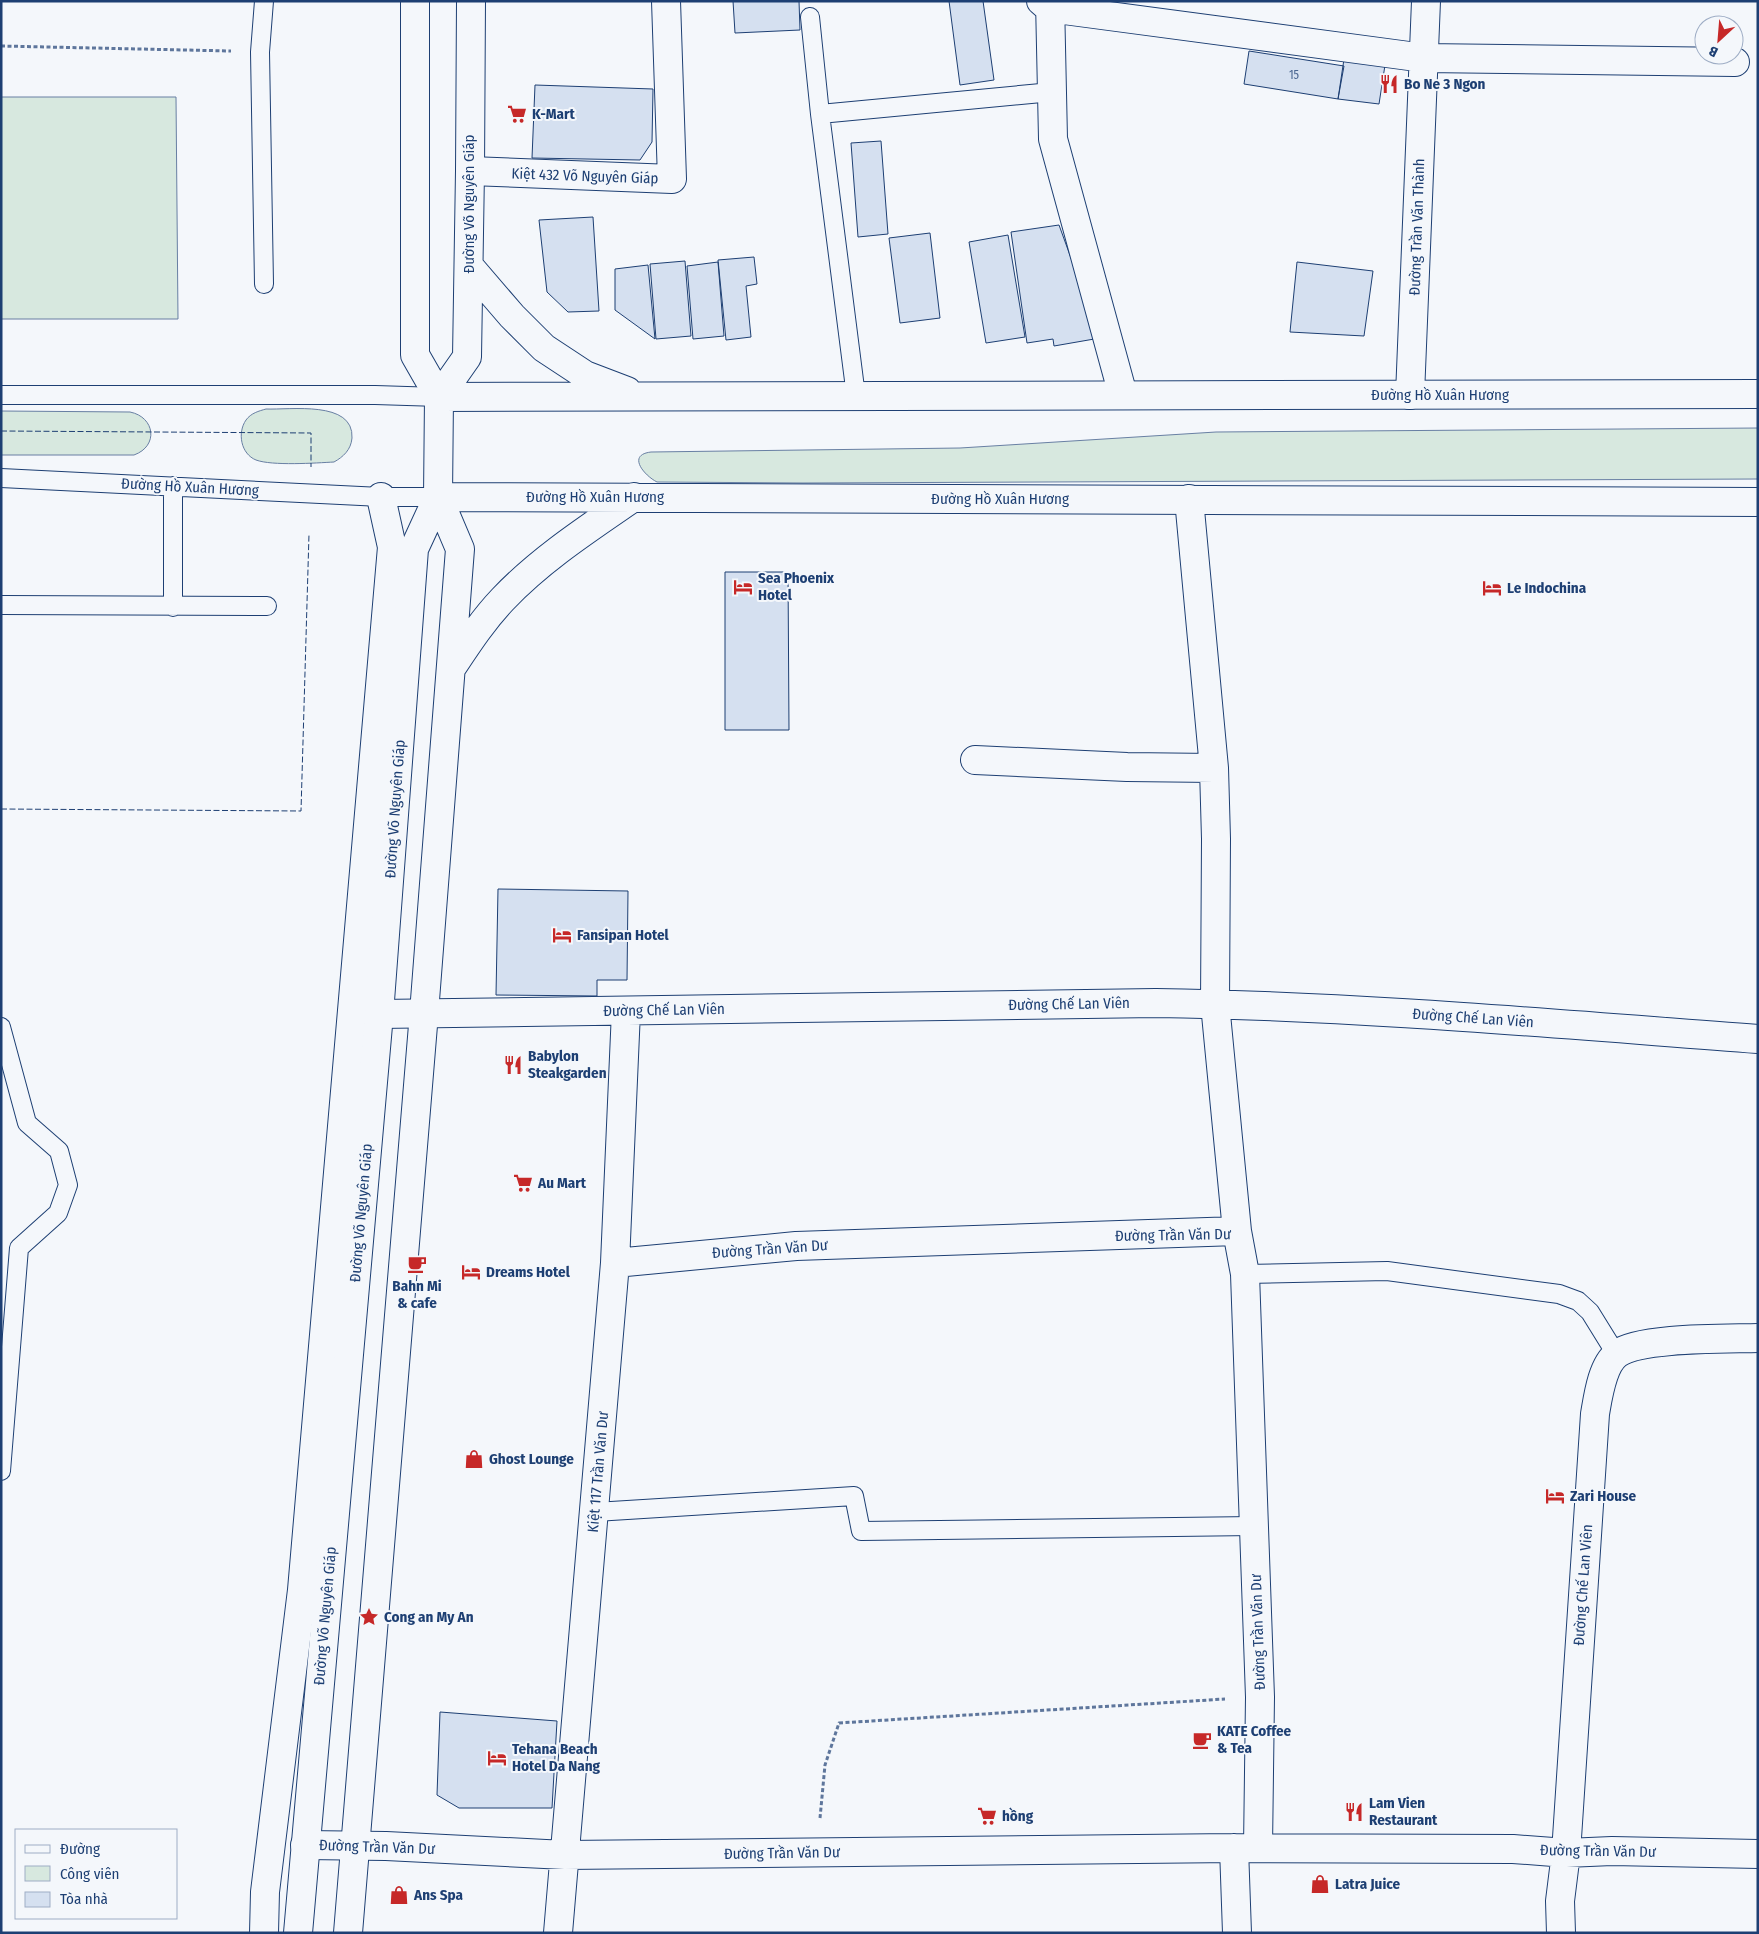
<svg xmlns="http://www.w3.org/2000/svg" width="1759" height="1934" font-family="'Fira Sans Condensed',sans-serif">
	<rect width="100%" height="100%" fill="#f4f7fb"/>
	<path fill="#d7e8df" stroke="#687fa3" d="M1,97H176L178,319H1Z
		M266,409C290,410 354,400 352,438C351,450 343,457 334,462C316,463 272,466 256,460C241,454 237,433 246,420C251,413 259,411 266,409Z
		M1,411L130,412C155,417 159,446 134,455H1Z
		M1758,428V479L803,483L657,482C645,476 626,455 651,452L960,448L1216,432Z"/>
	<path fill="#d5e0f0" stroke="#1d3f73" d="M733,1H799L800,30L735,33Z
		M949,1H983L994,80L960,85Z
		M1249,51L1344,66L1338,99L1244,84Z
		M1344,59L1385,65L1379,104L1338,99Z
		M535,85L653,89L652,142L640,160L532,158Z
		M881,141L888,234L858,237L851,143Z
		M593,217L599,311L568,312L547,292L539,220Z
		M1059,225L1100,338L1054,346L1053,339L1027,343L1011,232Z
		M930,233L940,318L900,323L889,238Z
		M1008,235L1025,337L986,343L969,242Z
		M754,257L757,284L746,286L751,337L726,340L718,260Z
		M685,261L691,336L656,339L650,264Z
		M718,262L724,336L693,339L687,266Z
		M1297,262L1373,271L1364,336L1290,332Z
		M648,265L655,339L615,310V269Z
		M725,572H788L789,730H725Z
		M498,889L628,891L627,980H597V996L496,995Z
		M440,1712L557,1721L552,1808H459L437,1795Z"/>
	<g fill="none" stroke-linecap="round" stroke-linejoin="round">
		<g stroke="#1d3f73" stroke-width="20">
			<path id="lane" d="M264,1L260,52L264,284
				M810,17L820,114L856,396
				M820,114L1052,92
				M1,395H375L439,397
				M1,478L381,497H438
				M1,605L267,606
				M173,607V486
				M1,1027L27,1123L59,1151L68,1185L58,1213L19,1248L1,1471
				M1245,1274L1387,1271L1559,1294L1578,1301L1590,1312L1616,1354
				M595,1512L854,1496L861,1531L1254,1526"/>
		</g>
		<g stroke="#1d3f73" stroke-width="30">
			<path id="street" d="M1041,1L1049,8L1424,58L1735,62
				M1050,1L1053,139L1123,395
				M470,171L672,179L666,1
				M1410,395L1426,1
				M1189,499L1214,768
				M975,760L1127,767L1214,768L1216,839L1215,1004L1237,1231L1245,1274L1260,1697L1258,1848
				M379,1014L1156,1003C1357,1006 1557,1024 1758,1039
				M615,1263L796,1246L1237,1231
				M305,1845L386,1846L565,1855L1234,1848L1513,1849L1566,1853L1612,1851L1758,1854
				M1234,1848L1237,1933
				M264,1933L265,1892L302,1590L392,547L381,497
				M558,1933L615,1263L626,1011
				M1561,1933L1560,1901L1566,1853L1595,1414C1598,1397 1602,1365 1617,1354C1639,1337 1727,1339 1758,1338"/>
		</g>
		<g stroke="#1d3f73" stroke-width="30">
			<path id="secondary" d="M469,266L512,316L544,348L585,375L627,391
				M439,397L1758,394
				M439,397L467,357L470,171L471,1
				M438,497L1758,502
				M452,667C468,643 483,620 503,599C541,559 589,528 634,497
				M298,1933L379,1014L414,549L438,497L439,397L415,355V1
				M348,1933L424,1013L460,549L438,497"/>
		</g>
		<path stroke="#5e769c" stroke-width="3" stroke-dasharray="4 2.5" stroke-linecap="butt" d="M1,46L231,51
			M820,1818L825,1765L839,1723L1225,1699"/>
		<use href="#lane" stroke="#f4f7fb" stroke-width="18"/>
		<use href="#street" stroke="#f4f7fb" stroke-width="28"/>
		<use href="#secondary" stroke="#f4f7fb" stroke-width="28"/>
		<path stroke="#1d3f73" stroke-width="1" stroke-dasharray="6 2.5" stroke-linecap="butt" d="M1,431L311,433V467
			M1,809L301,811L309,534"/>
	</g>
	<defs>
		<g id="restaurant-bare" transform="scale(1.5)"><path d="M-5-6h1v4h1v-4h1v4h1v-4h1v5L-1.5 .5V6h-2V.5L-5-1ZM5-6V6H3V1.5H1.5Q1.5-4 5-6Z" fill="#c62828" stroke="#f4f7fb" stroke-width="2.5" paint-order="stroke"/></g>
		<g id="supermarket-bare" transform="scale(1.5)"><path d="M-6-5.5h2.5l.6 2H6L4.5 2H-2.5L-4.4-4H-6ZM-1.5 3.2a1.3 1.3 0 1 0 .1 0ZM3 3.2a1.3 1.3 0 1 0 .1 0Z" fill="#c62828" stroke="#f4f7fb" stroke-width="2.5" paint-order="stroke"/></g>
		<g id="hotel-bare" transform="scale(1.5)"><path d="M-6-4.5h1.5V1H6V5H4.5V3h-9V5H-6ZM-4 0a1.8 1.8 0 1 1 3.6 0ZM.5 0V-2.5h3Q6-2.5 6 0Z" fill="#c62828" stroke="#f4f7fb" stroke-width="2.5" paint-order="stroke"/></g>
		<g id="cafe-bare" transform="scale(1.5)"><path d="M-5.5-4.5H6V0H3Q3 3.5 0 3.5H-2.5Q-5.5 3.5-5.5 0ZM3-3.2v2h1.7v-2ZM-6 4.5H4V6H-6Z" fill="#c62828" stroke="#f4f7fb" stroke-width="2.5" paint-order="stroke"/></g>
		<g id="shop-bare" transform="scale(1.5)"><path d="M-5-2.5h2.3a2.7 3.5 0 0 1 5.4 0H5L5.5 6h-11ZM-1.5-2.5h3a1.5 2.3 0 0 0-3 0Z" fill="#c62828" stroke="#f4f7fb" stroke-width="2.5" paint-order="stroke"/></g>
		<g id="sight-bare" transform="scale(1.5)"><path d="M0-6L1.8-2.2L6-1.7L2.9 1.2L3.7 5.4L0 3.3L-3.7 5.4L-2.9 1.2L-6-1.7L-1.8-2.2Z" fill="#c62828" stroke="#f4f7fb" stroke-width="2.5" paint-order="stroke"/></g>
	</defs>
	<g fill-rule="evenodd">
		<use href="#restaurant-bare" x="1389" y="84"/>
		<use href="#supermarket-bare" x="517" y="114"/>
		<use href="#hotel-bare" x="743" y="587"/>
		<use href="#hotel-bare" x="1492" y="588"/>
		<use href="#hotel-bare" x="562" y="935"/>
		<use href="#restaurant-bare" x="513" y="1065"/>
		<use href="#supermarket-bare" x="523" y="1183"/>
		<use href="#cafe-bare" x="417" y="1264"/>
		<use href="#hotel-bare" x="471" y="1272"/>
		<use href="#shop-bare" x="474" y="1459"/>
		<use href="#hotel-bare" x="1555" y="1496"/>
		<use href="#sight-bare" x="369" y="1617"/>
		<use href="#cafe-bare" x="1202" y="1740"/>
		<use href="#hotel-bare" x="497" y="1758"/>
		<use href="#restaurant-bare" x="1354" y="1812"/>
		<use href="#supermarket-bare" x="987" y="1816"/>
		<use href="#shop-bare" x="1320" y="1884"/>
		<use href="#shop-bare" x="399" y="1895"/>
	</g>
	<g text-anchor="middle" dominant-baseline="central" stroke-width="4" stroke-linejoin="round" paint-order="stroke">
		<g font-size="12" fill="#4b6792">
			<text x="1294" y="75">15</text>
		</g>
		<g font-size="15" font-weight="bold" fill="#1d3f73" stroke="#f4f7fb" text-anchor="start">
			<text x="1404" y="84">Bo Ne 3 Ngon</text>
			<text x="532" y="114">K-Mart</text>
			<text x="758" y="578">Sea Phoenix<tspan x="758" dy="17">Hotel</tspan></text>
			<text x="1507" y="588">Le Indochina</text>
			<text x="577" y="935">Fansipan Hotel</text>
			<text x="528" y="1056">Babylon<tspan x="528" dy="17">Steakgarden</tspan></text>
			<text x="538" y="1183">Au Mart</text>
			<text x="486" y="1272">Dreams Hotel</text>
			<text x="417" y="1286" text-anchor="middle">Bahn Mi<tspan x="417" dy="17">&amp; cafe</tspan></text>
			<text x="489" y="1459">Ghost Lounge</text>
			<text x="1570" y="1496">Zari House</text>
			<text x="384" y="1617">Cong an My An</text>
			<text x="1217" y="1731">KATE Coffee<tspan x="1217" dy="17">&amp; Tea</tspan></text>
			<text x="512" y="1749">Tehana Beach<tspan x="512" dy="17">Hotel Da Nang</tspan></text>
			<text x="1369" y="1803">Lam Vien<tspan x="1369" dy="17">Restaurant</tspan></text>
			<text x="1002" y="1816">hồng</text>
			<text x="1335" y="1884">Latra Juice</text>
			<text x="414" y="1895">Ans Spa</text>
		</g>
		<g font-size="15" fill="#1d3f73" stroke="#f4f7fb">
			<text transform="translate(585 176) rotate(2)">Kiệt 432 Võ Nguyên Giáp</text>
			<text transform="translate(469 204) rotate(-90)">Đường Võ Nguyên Giáp</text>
			<text transform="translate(1417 227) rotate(-88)">Đường Trần Văn Thành</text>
			<text x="1440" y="395">Đường Hồ Xuân Hương</text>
			<text transform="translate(190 487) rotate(3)">Đường Hồ Xuân Hương</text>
			<text x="595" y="497">Đường Hồ Xuân Hương</text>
			<text x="1000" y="499">Đường Hồ Xuân Hương</text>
			<text transform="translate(395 809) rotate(-86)">Đường Võ Nguyên Giáp</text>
			<text transform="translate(1069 1004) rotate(-1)">Đường Chế Lan Viên</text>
			<text transform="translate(664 1010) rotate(-1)">Đường Chế Lan Viên</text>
			<text transform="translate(1473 1018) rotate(4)">Đường Chế Lan Viên</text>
			<text transform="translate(361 1213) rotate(-85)">Đường Võ Nguyên Giáp</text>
			<text transform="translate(1173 1235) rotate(-1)">Đường Trần Văn Dư</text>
			<text transform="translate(770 1249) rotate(-4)">Đường Trần Văn Dư</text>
			<text transform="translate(598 1472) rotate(-85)">Kiệt 117 Trần Văn Dư</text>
			<text transform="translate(1583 1585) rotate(-86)">Đường Chế Lan Viên</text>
			<text transform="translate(325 1616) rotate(-85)">Đường Võ Nguyên Giáp</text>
			<text transform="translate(1258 1632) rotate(-92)">Đường Trần Văn Dư</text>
			<text transform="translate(377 1847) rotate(2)">Đường Trần Văn Dư</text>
			<text transform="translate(1598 1851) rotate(1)">Đường Trần Văn Dư</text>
			<text transform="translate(782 1853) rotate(-1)">Đường Trần Văn Dư</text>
		</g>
	</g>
	<rect width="1759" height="1934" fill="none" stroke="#1d3f73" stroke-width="5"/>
	<rect x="15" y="1829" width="162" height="90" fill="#f4f7fb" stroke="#9eadc5"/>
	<rect x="25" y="1845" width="25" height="8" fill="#f4f7fb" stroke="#9eadc5"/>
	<text x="60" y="1854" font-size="15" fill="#1d3f73">Đường</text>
	<rect x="25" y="1866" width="25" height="15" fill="#d7e8df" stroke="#9eadc5"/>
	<text x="60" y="1879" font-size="15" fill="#1d3f73">Công viên</text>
	<rect x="25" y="1892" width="25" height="15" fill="#d5e0f0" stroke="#9eadc5"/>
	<text x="60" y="1904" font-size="15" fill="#1d3f73">Tòa nhà</text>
	<g transform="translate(1719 40) rotate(206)"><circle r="24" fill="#f4f7fb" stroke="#9eadc5"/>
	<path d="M0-4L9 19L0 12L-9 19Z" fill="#c62828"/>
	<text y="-8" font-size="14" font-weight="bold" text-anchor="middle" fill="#1d3f73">B</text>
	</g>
</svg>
